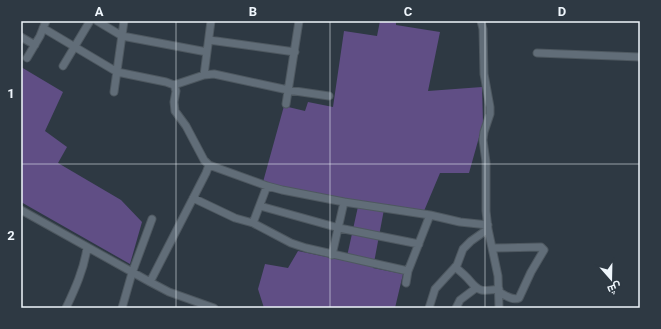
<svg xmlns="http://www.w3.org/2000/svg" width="661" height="329" font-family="Roboto,Cairo,sans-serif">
	<rect width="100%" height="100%" fill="#2e3943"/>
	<path fill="#604e85" d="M380,21H396V25L440,32L428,91L482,87L483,123L469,173H440L424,211L385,204L373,268L403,274L395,308H264L258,289L265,264L288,268L298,251L346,261L359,202L287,189L263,182L284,106L305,111L308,102L333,107L344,31L377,36Z
		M21,67L63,92L45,131L67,147L58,163L121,200L142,222L130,264L21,202Z"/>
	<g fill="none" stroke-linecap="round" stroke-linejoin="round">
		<g stroke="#4e5860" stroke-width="9">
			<path id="minor" d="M97,21L122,36L207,52
				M481,21L483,29L484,74L490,107V114L484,132L483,140L486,162V211L488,229L498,276L499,308
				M43,28L117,72L166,82L174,85L176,91L174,102L175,111L186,126L204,160L209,165L267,186L282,190L344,202L430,215L460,222L488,225
				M21,37L35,45
				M209,40L295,52
				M537,53L640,57
				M27,58L40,36L46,21
				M63,66L90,21
				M204,75L211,21
				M174,85L204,75L214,74L288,90L329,96
				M114,92L124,21
				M286,104L299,21
				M193,198L235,218L253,223L291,243L306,248L408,271
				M260,206L339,228L419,244
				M21,210L150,282L169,292L214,308
				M253,223L267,186
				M493,248L541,247L544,250L531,272L519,298C512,301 505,295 499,292
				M332,255L344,202
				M455,267C460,271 466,276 470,281C480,293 483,291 499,289
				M150,282L206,173L209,165
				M406,283L408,271L430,215
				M66,308C75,289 84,269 87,248
				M122,308L132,273L152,219
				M429,308L435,289L457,265L463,249L471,241L488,229
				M456,308L460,300L476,288"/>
		</g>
		<use href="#minor" stroke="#616d78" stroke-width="7"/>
	</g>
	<path fill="none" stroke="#eff6fc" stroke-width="1" stroke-opacity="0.55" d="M176,21V308M330,21V308M485,21V308M21,164H640"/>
	<rect width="661" height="329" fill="none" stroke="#2e3943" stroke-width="44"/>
	<g transform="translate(611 279) rotate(160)" stroke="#2e3943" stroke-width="3" paint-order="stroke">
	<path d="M0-3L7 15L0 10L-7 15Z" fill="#eff6fc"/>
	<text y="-6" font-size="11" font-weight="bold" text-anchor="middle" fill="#eff6fc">ش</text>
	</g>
	<rect x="22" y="22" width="617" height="285" fill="none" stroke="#eff6fc" stroke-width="1.5"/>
	<g font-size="13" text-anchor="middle" font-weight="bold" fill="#eff6fc">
		<text x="99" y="16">A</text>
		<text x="253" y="16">B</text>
		<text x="408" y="16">C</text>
		<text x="562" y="16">D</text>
		<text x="11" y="98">1</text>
		<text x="11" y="240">2</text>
	</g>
</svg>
